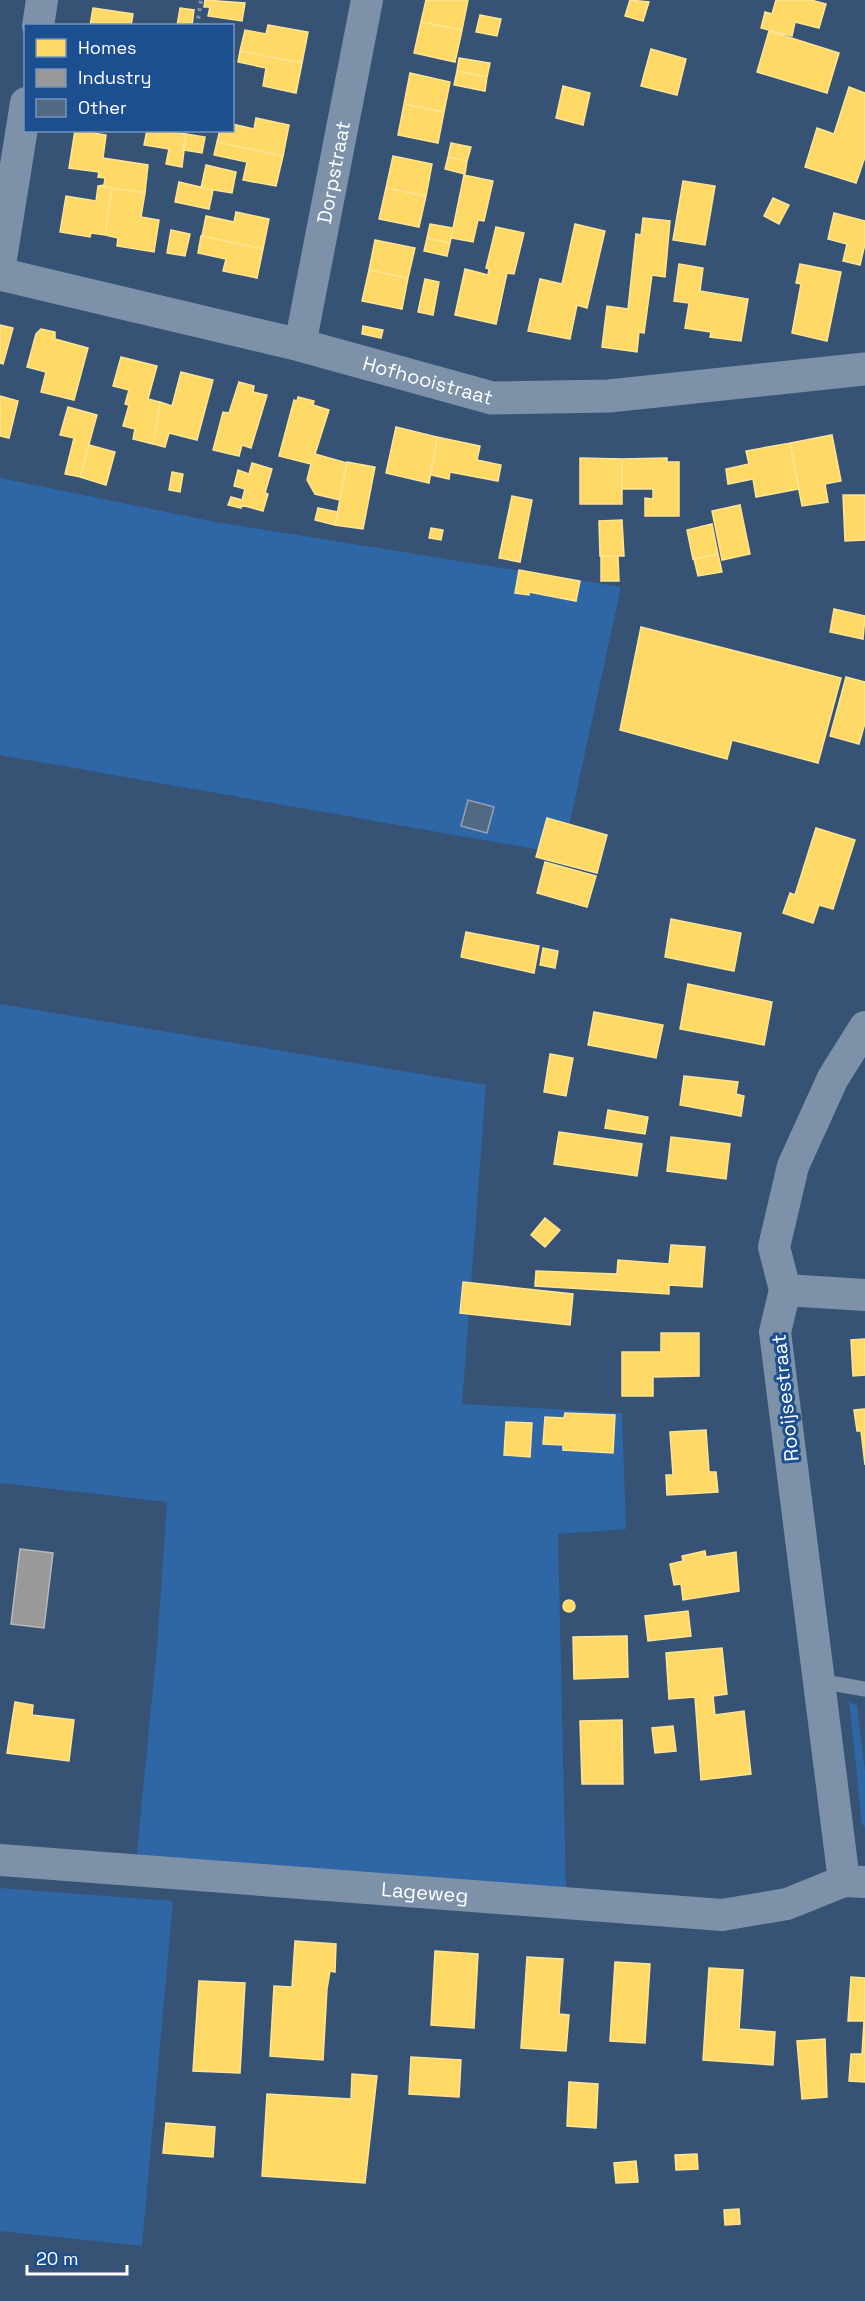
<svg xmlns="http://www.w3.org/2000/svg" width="865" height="2301" font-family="'Space Grotesk',sans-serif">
	<rect width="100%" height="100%" fill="#365274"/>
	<path fill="#2f66a5" d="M0,478L216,522L621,587L563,854L0,755Z
		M0,1004L486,1085L462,1404L622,1413L626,1529L558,1534L566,1890L136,1861L157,1647L167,1502L0,1483Z
		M849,1701L857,1706L865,1771V1827L862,1824Z
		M0,1888L173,1901L142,2246L0,2231Z"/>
	<path fill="#ffd966" stroke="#ffe494" stroke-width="1.5" d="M205,0L245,3L242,21L208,16L210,7H204Z
		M426,0H468L462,30L421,22Z
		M630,0L649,2L643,21L625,16Z
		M776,0H811L826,4L819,28L795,22L792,36L761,28L765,12L772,14Z
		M93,8L133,14L131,26H90Z
		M180,8L194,10L192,26H177Z
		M480,15L501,19L497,36L476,32Z
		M421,22L462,30L455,62L414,53Z
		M268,25L308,32L302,63L240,51L245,30L266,34Z
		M769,31L839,53L827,93L757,72Z
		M651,49L686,59L677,95L641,86Z
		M240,51L302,63L296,93L263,86L266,68L238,62Z
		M459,58L490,63L487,77L457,71Z
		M457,71L487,77L485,91L454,85Z
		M410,73L450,82L444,112L404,104Z
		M563,86L590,93L583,125L556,118Z
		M849,87L865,93V157L856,183L805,167L817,128L834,134Z
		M404,104L444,112L438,143L398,135Z
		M256,118L289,125L283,156L217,142L220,130H232V124L254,129Z
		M75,130L106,135L103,158L148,165L145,193L98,186L104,185L105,178L98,177L99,172L69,168Z
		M147,130L186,134L182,167L166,164L169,149L144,145Z
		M186,134L205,137L202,153L183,150Z
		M217,142L283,156L276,186L243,180L247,162L214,155Z
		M451,143L471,147L467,161L448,157Z
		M393,156L432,164L426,196L386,188Z
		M448,157L467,161L465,174L445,169Z
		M206,165L236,172L232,193L201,188Z
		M464,175L493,181L484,221L478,220L473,242L451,238Z
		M683,181L715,186L705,245L673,240Z
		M179,182L213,190L209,209L175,202Z
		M98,186L112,188L105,235L91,233L90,237L60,232L66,196L96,201Z
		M112,188L145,193L141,217L159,220L154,252L117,246L118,238L105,235Z
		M386,188L426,196L419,227L379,219Z
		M773,198L789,205L779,224L764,216Z
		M236,212L269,219L263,249L202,236L206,216L234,222Z
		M834,213L865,221V244L860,265L843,261L847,244L828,239Z
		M643,218L670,221L665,277L652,275L644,333L639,332L637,352L602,347L607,306L628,309L636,234L641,235Z
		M430,224L453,228L450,243L427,238Z
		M575,224L605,231L587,308L577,305L570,339L528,331L540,279L562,284Z
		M496,227L524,233L514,274L507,273L496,324L455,315L465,269L488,275L489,269L486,268Z
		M171,230L190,234L185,256L167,253Z
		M201,236L263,249L257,278L223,271L226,259L198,253Z
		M427,238L450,243L447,256L424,251Z
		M375,240L415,248L408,278L369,270Z
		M679,264L703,268L700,291L748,299L741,341L710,337L711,332L685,328L689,303L674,301Z
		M800,264L841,272L827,341L792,333L801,284L796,283Z
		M369,270L408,278L402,309L362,301Z
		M425,279L439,282L433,315L418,312Z
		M0,325L13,328L3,364L0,363Z
		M363,326L383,330L381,338L362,334Z
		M41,329L55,332V339L88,348L74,400L41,392L46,372L27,367L36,334Z
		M121,357L157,366L148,399L160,402L153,444L133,439L135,429L123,426L129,405L125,404L129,390L113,386Z
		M181,372L213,380L197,440L169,433L165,447L153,444L160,402L172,406Z
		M239,382L254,386L253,392L267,395L251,448L242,445L239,456L213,450L223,412L229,413Z
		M0,396L18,401L9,438L0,436Z
		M298,397L314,401L313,405L329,410L315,454L347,463L340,500L315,494L307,480L311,464L279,456L294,400L297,401Z
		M68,407L97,415L80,477L65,474L74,438L60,435Z
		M396,427L437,437L429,483L386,473Z
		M832,435L841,481L825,484L828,502L802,506L790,443Z
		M437,437L480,446L477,460L501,465L498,481L450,472L449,479L431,475Z
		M790,443L799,489L756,497L753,479L728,484L726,469L749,464L746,451Z
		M89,445L115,452L106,485L80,477Z
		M580,458L622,459V504H580Z
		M667,458V462H679V516H645V498L653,499V489H622V459Z
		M347,462L375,467L363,529L335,525Z
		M252,463L272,469L265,493L268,494L263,511L241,505V508L228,505L231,497L242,500L245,489L234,486L238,470L249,474Z
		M172,472L183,474L180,492L169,490Z
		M843,495H865V540L845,541Z
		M512,496L532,500L520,562L499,558Z
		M740,505L750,554L722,560L712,511Z
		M318,508L338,512L335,525L315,520Z
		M622,520L624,556H600L599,521Z
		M712,524L718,554L693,559L687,530Z
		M431,528L443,530L441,540L429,538Z
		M718,554L722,572L698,576L694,559Z
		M601,556H618L619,581H601Z
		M519,570L580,581L576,601L529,592V595L515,593Z
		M834,609L865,616L863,639L830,632Z
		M641,627L841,678L818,763L732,740L727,759L620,730Z
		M846,677L865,682V723L859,744L830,736Z
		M547,818L607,835L597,873L536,857Z
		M816,828L855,840L833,909L819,905L813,923L783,913L790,893L795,895Z
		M545,862L596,876L587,907L537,893Z
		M671,919L741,933L734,971L665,957Z
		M466,932L539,946L534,973L461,957Z
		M543,948L558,951L555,968L540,965Z
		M688,984L772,1002L764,1045L680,1029Z
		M594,1012L663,1025L656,1058L588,1045Z
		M550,1054L573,1058L566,1096L544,1092Z
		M684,1076L738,1082L736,1094L744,1096L741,1116L680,1105Z
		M608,1110L648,1117L645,1134L605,1128Z
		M559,1132L642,1144L637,1176L554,1164Z
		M671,1137L730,1144L726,1179L667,1171Z
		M545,1218L560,1230L545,1247L531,1235Z
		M671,1245L705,1247L702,1287L669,1285V1294L535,1286L536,1271L617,1274L618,1260L669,1264Z
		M463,1282L573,1294L570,1325L460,1313Z
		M661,1333H699V1376L653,1377V1396H622V1352H661Z
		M865,1339V1375L853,1376L851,1340Z
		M865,1409V1465L861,1431H857L854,1410Z
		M565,1413L615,1415L613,1453L563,1450V1445L543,1444L545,1417L564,1418Z
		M506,1422L532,1423L530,1457L504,1455Z
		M706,1430L709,1472H716L718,1492L667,1495L666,1475H673L670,1432Z
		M705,1551L706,1557L736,1552L739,1591L683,1600L681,1584L674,1585L670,1564L683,1561L682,1556Z
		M563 1606a6 6 0 1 1 12 0a6 6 0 1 1-12 0Z
		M688,1611L691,1636L648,1641L645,1616Z
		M627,1636L628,1677L574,1679L573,1637Z
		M722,1648L727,1694L713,1696L715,1715L744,1711L751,1774L701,1780L695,1697L669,1699L666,1653Z
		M15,1702L33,1705L32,1715L74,1720L69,1761L7,1753Z
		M622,1720L623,1784H582L580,1721Z
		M673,1726L676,1751L655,1753L652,1728Z
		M295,1941L336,1944L335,1972L330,1971L327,1989L323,2060L270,2056L274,1986L292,1987Z
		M435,1951L478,1954L474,2028L431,2025Z
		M527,1957L563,1959L559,2014L569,2015L566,2051L521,2048Z
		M615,1962L650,1964L645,2043L610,2041Z
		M709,1968L743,1970L739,2029L775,2032L773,2065L703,2060Z
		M851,1977L865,1978V2082L849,2081L851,2054H862L864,2021H848Z
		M199,1981L245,1983L240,2073L193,2071Z
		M825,2039L827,2097L802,2099L797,2041Z
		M411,2057L461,2060L459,2097L409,2094Z
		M352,2074L377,2076L365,2183L262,2176L267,2094L351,2099Z
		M569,2082L598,2084L596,2128L567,2126Z
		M166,2123L215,2127L213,2157L163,2153Z
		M697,2154L698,2169L676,2170L675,2155Z
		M636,2161L638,2182L616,2183L614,2163Z
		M739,2209L740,2224L725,2225L724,2210Z"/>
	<path fill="#999" stroke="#b8b8b8" stroke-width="1.5" d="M20,1549L53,1553L44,1628L11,1624Z"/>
	<path fill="#526984" stroke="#92a2b6" stroke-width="1.5" d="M468,800L494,807L487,833L461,826Z"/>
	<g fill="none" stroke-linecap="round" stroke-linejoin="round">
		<path stroke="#7d92a8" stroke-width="4" stroke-dasharray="3 4.5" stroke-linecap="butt" d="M197,26L201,0"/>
		<path stroke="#7d92a8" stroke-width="15" d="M819,1681L865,1689"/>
		<g stroke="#7d92a8" stroke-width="32">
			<path d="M38,26L42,0"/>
			<path d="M0,265L26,103"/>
			<path id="s1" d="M300,345L367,0"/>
			<path d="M785,1290L865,1295"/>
			<path id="s2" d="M0,1860L722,1915L787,1904L844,1881L864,1882"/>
			<path d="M844,1881L775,1332L785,1290L774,1247L793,1166L833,1078L865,1027"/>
		</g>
		<path stroke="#7d92a8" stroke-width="33" id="s3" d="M0,274L300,345L492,398L609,396L865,369"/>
	</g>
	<g text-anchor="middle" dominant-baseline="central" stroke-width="6" stroke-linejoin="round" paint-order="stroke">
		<g font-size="20" fill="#fff" stroke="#1b4f8f">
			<text stroke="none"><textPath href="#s1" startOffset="176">Dorpstraat</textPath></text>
			<text stroke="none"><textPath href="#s3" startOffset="441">Hofhooistraat</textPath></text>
			<text transform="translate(785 1398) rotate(-96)">Rooijsestraat</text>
			<text stroke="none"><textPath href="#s2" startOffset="426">Lageweg</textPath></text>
		</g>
	</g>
	<rect x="24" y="24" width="210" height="108" fill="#1b4f8f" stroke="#7695bc" stroke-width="1.5"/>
	<rect x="36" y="39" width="30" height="18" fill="#ffd966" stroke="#7695bc" stroke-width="1.5"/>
	<text x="78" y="54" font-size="18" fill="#ffffff">Homes</text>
	<rect x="36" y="69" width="30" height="18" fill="#999999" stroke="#7695bc" stroke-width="1.5"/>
	<text x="78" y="84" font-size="18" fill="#ffffff">Industry</text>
	<rect x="36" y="99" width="30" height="18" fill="#526984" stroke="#7695bc" stroke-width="1.5"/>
	<text x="78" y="114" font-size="18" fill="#ffffff">Other</text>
	<path d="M27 2265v9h100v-9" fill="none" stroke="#ffffff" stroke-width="3"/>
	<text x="36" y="2265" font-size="18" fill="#ffffff" stroke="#1b4f8f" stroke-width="4.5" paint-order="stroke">20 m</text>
</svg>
